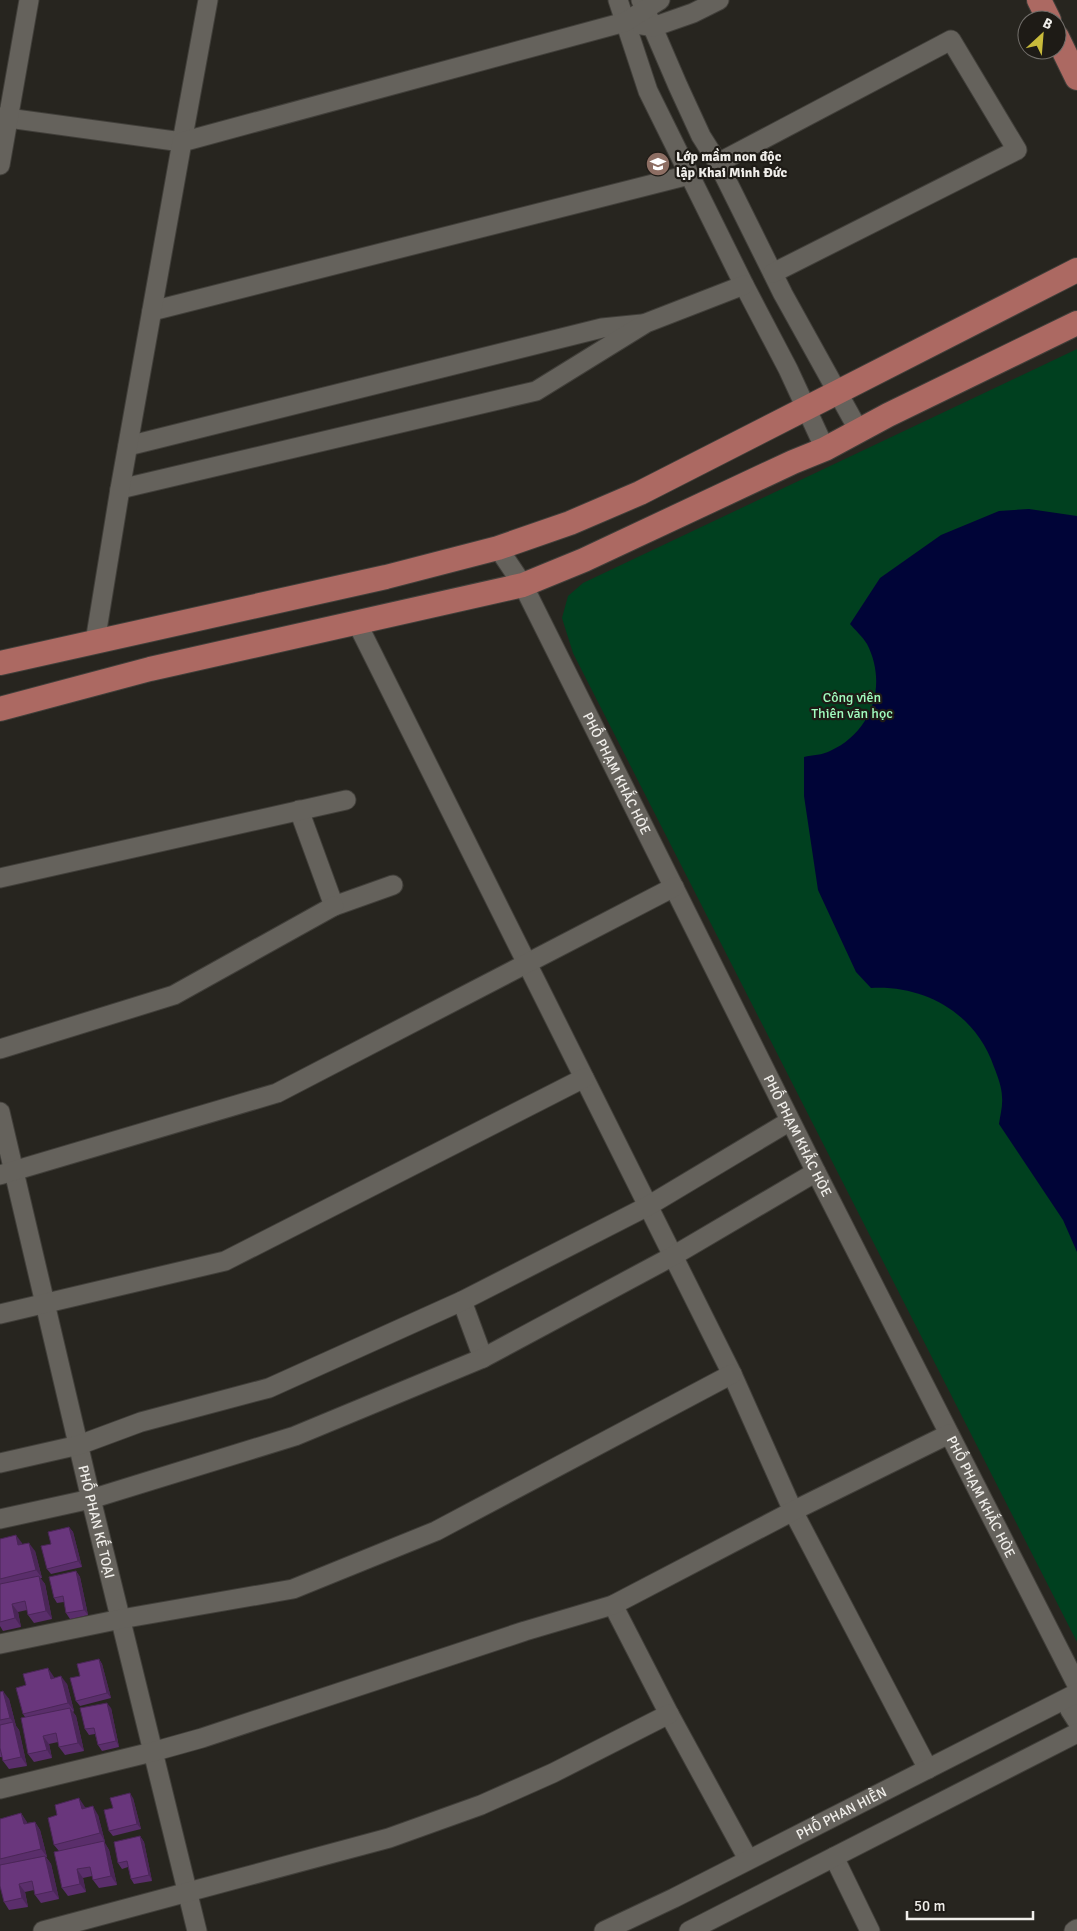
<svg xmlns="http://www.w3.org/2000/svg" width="1077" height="1931" font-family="Signika,sans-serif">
	<rect width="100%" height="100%" fill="#27251f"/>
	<path fill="#00401f" d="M1077,349V1642L573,653L562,618L568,596L583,583Z"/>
	<path fill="#000437" d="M1029,509L1077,516V1252L1063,1220L999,1124C1000,1116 1003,1106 1002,1097C1002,1088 998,1077 994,1067C976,1014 926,985 871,988L856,972L818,890L804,796V757C812,755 823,755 830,751C872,732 888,685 867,644C863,637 855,630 850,624L880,578L941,535L999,511Z"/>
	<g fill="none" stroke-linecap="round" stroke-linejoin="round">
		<g stroke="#413f3a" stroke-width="21">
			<g id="minor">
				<path d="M618,0L648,91L744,285L788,369L825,449"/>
				<path d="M641,0L678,86L701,136L718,163L783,294L859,431"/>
				<path d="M641,25L653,27L693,13L719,0"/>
				<path d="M0,117L182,142L208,0"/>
				<path d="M718,163L951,40L1017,150L773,273"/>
				<path d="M0,165L29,0"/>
				<path d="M152,311L689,175"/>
				<path d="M128,446L602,328L642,324"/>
				<path d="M120,489L536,391L646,323L744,285"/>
				<path id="s1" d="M498,548L523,585L816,1172L1077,1685"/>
				<path d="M357,623L732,1374L793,1511L928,1769"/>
				<path d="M95,642L120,489L182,142L625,22L660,0"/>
				<path d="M299,810L334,906L393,885"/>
				<path d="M0,878L346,800"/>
				<path d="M0,1049L174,995L334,906"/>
				<path id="s2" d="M0,1112L91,1499L197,1931"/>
				<path d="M0,1175L277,1093L674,887"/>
				<path d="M462,1301L483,1358"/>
				<path d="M0,1314L225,1261L584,1078"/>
				<path d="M0,1463L79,1445L141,1422L269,1388L462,1301L648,1206L790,1121"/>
				<path d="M0,1519L91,1499L295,1436L483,1358L673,1256L816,1172"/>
				<path d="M613,1605L669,1714L748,1859"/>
				<path d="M0,1644L121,1619L293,1589L436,1531L732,1374"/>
				<path d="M1077,1694L1072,1699L1070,1710L1077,1721"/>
				<path d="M0,1789L152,1752L202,1738L525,1631L613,1605L793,1511L949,1434"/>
				<path d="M834,1857L870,1931"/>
				<path d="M43,1931L389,1838L481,1805L553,1773L669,1714"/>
				<path id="s3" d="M604,1931L674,1898L1077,1693"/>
				<path d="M689,1931L1077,1733"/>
				<path d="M1074,1931L1077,1929"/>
			</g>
		</g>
		<g stroke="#413f3a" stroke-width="26">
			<path id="major" d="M1039,0L1049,20
				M1057,37L1077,78
				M0,663L386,577L498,548L570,523L640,493L1077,270
				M0,709L150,669L523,585L584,560L793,462L825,449L888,415L1077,323"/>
		</g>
		<use href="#minor" stroke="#65625c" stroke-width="19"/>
		<use href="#major" stroke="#ac6962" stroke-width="24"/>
	</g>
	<path fill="#5a2e6b" d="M69,1527L73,1532L82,1567L51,1574L47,1569Z
		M0,1539L22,1543V1545L35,1551L42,1578H40L45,1584L52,1619L34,1623L28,1615L27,1610L18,1612L21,1627L3,1631L0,1626Z
		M76,1571L80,1577L88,1615L70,1619L66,1613L64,1602L57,1603L54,1598Z
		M99,1659L102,1664L111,1698L80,1706L76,1701L80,1676Z
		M54,1677V1678L67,1684L74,1711L73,1712L76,1716L84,1751L65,1755L59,1747L58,1742L49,1744L52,1758L34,1762L28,1754L25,1717L23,1714Z
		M0,1692L9,1699L16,1726L19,1730L27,1766L9,1769L3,1761L2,1757H0Z
		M111,1708L119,1747L102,1751L98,1745L95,1734L89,1735L85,1729Z
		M133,1798L141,1829L113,1836L109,1831L113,1808Z
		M85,1807L86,1808L98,1815L105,1842H104L109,1850L117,1885L99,1888L93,1880L92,1876L83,1878L86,1892L68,1896L62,1888L59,1851L54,1845L57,1815Z
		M21,1813L27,1823L35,1822L40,1830L47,1857H46L51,1864L59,1899L41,1903L35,1895L34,1890L25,1892L28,1907L9,1910L4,1902L0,1886V1819Z
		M140,1836L144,1842L152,1881L134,1884L131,1879L128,1867L122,1869L118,1863Z"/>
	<path fill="#4a2657" d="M69,1527L73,1532L82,1567L78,1561Z
		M16,1535L22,1543L24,1554L18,1545Z
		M29,1543L35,1551L42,1578L36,1570Z
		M76,1571L80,1577L88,1615L84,1610Z
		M39,1576L45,1584L52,1619L46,1611Z
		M12,1604L18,1612L21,1627L15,1618Z
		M99,1659L102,1664L111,1698L107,1693Z
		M48,1668L54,1677L56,1687L51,1679Z
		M61,1676L67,1684L74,1711L68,1703Z
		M3,1691L9,1699L16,1726L10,1718Z
		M107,1703L111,1708L119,1747L116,1741Z
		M70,1708L76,1716L84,1751L78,1743Z
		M13,1722L19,1730L27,1766L21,1757Z
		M43,1736L49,1744L52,1758L47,1750Z
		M130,1793L133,1798L141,1829L137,1824Z
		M79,1798L85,1807L88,1817L82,1809Z
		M93,1806L98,1815L105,1842L100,1833Z
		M21,1813L27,1822L30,1832L24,1824Z
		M35,1822L40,1830L47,1857L41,1849Z
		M140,1836L144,1842L152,1881L149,1875Z
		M104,1841L109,1850L117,1885L111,1876Z
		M45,1856L51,1864L59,1899L53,1891Z
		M77,1869L83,1878L86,1892L80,1884Z
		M19,1884L25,1892L28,1907L22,1898Z"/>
	<path fill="#69367c" stroke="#4a2657" d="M69,1527L78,1561L47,1569L41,1546L51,1544L48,1532Z
		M16,1535L18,1545L29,1543L36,1570L0,1579V1539Z
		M76,1571L84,1610L66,1613L63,1596L54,1598L49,1577Z
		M39,1576L46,1611L28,1615L25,1601L12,1604L15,1618L0,1622V1584Z
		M99,1659L107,1693L76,1701L70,1678L80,1676L77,1664Z
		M48,1668L51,1679L61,1676L68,1703L23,1714L16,1688L26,1685L23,1674Z
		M3,1691L10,1718L0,1720V1692Z
		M107,1703L116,1741L98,1745L94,1728L85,1729L80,1708Z
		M70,1708L78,1743L59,1747L56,1733L43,1736L47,1750L28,1754L21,1718Z
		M13,1722L21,1757L3,1761L0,1748V1725Z
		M130,1793L137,1824L109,1831L104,1810L113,1808L110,1798Z
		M79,1798L82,1809L93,1806L100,1833L54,1845L48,1818L57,1815L55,1805Z
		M21,1813L24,1824L35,1822L41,1849L0,1859V1819Z
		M140,1836L149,1875L131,1879L127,1861L118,1863L114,1842Z
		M104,1841L111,1876L93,1880L90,1867L77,1869L80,1884L62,1888L54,1852Z
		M45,1856L53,1891L35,1895L32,1881L19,1884L22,1898L4,1902L0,1886V1865Z"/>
	<defs>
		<g id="school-disc" transform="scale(1.25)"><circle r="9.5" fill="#8d6e63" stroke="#1e1b16"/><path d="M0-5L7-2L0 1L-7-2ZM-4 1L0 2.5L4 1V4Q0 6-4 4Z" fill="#fff"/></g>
	</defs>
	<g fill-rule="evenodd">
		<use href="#school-disc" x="658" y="164"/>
	</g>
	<g text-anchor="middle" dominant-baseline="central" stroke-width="4.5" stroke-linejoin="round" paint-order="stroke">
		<g font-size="14" font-weight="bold" fill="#f0eeea" stroke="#1e1b16" text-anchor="start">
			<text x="676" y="156">Lớp mầm non độc<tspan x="676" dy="16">lập Khai Minh Đức</tspan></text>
		</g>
		<g font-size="14" fill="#a1fdbf" stroke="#1e1b16">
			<text x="852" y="697">Công viên<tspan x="852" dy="16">Thiên văn học</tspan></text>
		</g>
		<g font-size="14" fill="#f0eeea" stroke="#1e1b16">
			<text stroke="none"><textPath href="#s1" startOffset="255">PHỐ PHẠM KHẮC HÒE</textPath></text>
			<text stroke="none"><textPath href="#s1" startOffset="660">PHỐ PHẠM KHẮC HÒE</textPath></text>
			<text stroke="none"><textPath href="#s1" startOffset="1065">PHỐ PHẠM KHẮC HÒE</textPath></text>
			<text stroke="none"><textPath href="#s2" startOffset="421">PHỐ PHAN KẾ TOẠI</textPath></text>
			<text stroke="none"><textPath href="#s3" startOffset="265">PHỐ PHAN HIỀN</textPath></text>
		</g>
	</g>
	<g transform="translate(1042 35) rotate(26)"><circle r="24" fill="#1e1b16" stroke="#726f6b"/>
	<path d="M0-4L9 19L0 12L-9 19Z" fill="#c9bb3b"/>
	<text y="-8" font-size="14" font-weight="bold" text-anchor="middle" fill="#f0eeea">B</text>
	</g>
	<path d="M907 1911v8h126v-8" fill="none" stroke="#f0eeea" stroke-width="2.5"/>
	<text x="914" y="1911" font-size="15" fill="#f0eeea" stroke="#1e1b16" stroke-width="4" paint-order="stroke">50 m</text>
</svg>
